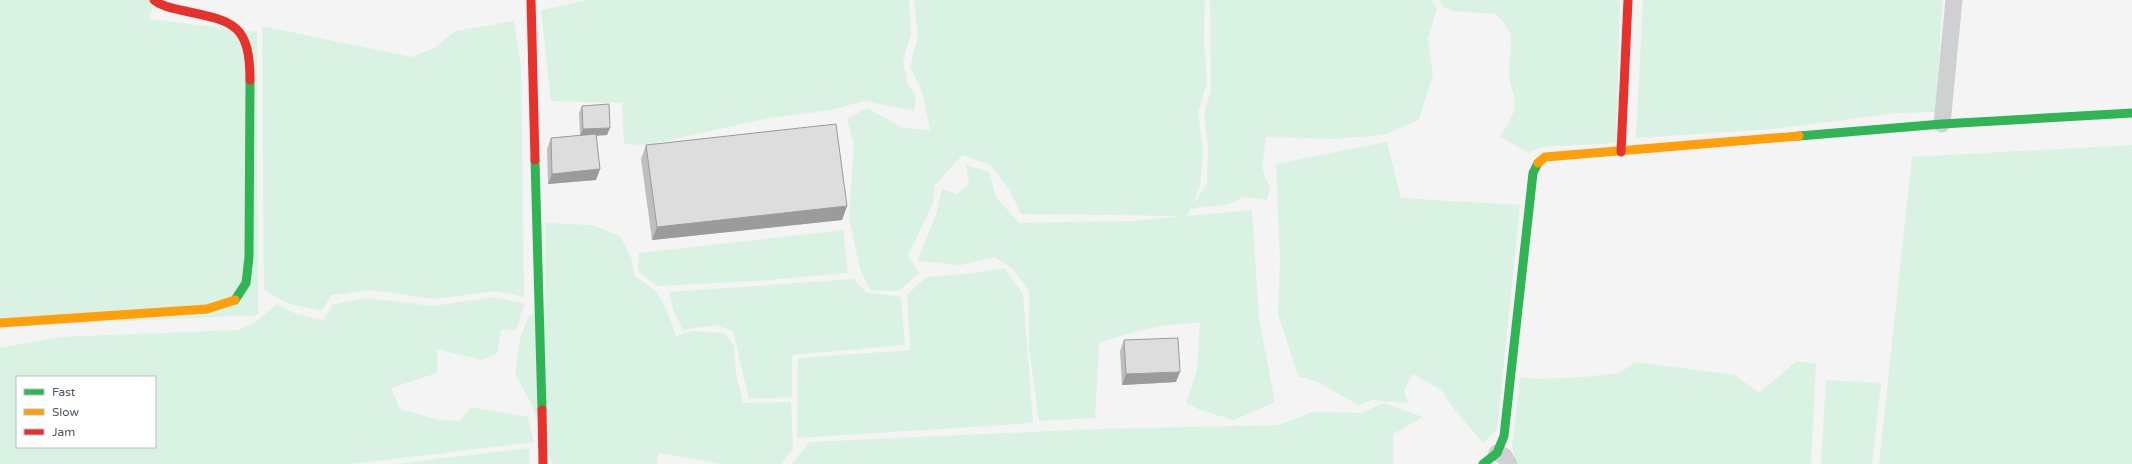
<svg xmlns="http://www.w3.org/2000/svg" width="2132" height="464" font-family="'Varela Round',sans-serif">
	<rect width="100%" height="100%" fill="#f4f4f4"/>
	<path fill="#d9f2e3" fill-rule="evenodd" d="M0,0H155L149,19L257,32L258,315L0,327Z
		M588,0H909L911,33L903,62L908,84L916,96L914,111L864,101L831,110L769,118L648,145L624,144L622,103L551,101L541,10Z
		M914,0H1205L1204,40L1207,83L1198,113L1203,150L1200,186L1192,206L1207,183L1208,146L1204,115L1211,90L1210,0H1432L1437,9L1428,39L1433,74L1419,120L1383,135L1333,139L1266,137L1262,167L1270,189L1267,200L1244,197L1227,205L1202,207L1190,209L1187,216L1252,210L1259,319L1275,402L1234,420L1200,410L1186,403L1197,371L1200,323C1165,322 1132,332 1099,343L1095,418L1039,421L1029,347V291L1013,269L995,257L961,265L917,261L936,215L942,189L957,194L969,183L966,165L989,172L996,197L1019,223L1134,221L1183,216L1021,214L1009,189L990,165L962,155L935,185L933,203L908,256L920,273L898,291L870,290L860,269L849,217L854,143L847,119L867,108L903,128L930,130L923,94L910,67L918,36Z
		M1439,0H1620L1616,143L1542,147L1528,153L1500,136C1506,127 1515,115 1515,103C1515,93 1508,83 1509,73C1509,45 1519,37 1496,14L1454,11L1443,7Z
		M1643,0H1943L1935,112L1896,113L1774,129L1636,138Z
		M514,21L521,67L524,297L496,291L435,299L371,290L332,295L321,311L287,303L264,290L262,26L411,57L435,48L455,31Z
		M1387,142L1401,198L1520,205L1497,429L1483,443L1454,409L1441,390L1413,374L1404,390L1408,403L1372,400L1358,405L1318,382L1298,376L1278,314L1280,259L1276,164Z
		M2132,145V464H1879L1912,157Z
		M545,223L592,225L620,236L631,257L635,276L656,291L668,313L676,336L693,331L725,333L734,346L736,373L743,403L791,402L793,449L781,464H722L659,453L657,464H552L531,403L515,374L520,339L528,317L545,308Z
		M843,230L848,273L755,281L657,286L638,271L639,253Z
		M1004,268L1023,294L1033,423L797,438L798,358L910,350L907,295L926,277L965,274Z
		M853,279L866,292L901,297L905,345L792,355V397L749,399L733,331L716,325L683,330L674,313L669,292Z
		M494,297L525,304L516,330H501L497,353L482,360L437,349V373L391,388L400,409L439,420L460,421L471,407L528,417L534,442L351,464H0V348L60,337L239,330L255,322L277,304L296,314L324,320L332,305L366,298L433,306ZM17,377H155V447H17Z
		M1797,361L1816,364L1811,464H1518L1512,447L1520,377L1539,379L1583,377L1620,373L1635,362L1735,375L1759,393Z
		M1826,380L1881,383L1872,464H1821Z
		M1384,403L1423,417L1393,434V464H792L810,442L1098,429L1279,425L1312,412L1361,413Z
		M529,448V464H395Z"/>
	<g fill="none" stroke-linecap="round" stroke-linejoin="round">
		<path stroke="#ced0d2" stroke-width="17" d="M1942,124L1954,0
			M1497,453L1504,456L1509,464"/>
		<path stroke="#30b455" stroke-width="9" d="M1799,136L1942,124L2132,113
			M535,160L542,410
			M235,300L246,283L249,257L250,80
			M1483,464L1497,453L1504,436L1533,173L1538,163"/>
		<path stroke="#ff9f0a" stroke-width="9" d="M1538,163L1545,157L1799,136
			M0,323L207,309L235,300"/>
		<path stroke="#e5322d" stroke-width="9" d="M154,0C161,6 171,8 180,10C231,21 250,21 250,80
			M531,0L535,160
			M1621,152L1628,0
			M542,410L543,464"/>
	</g>
	<path fill="#bebebf" d="M582,106L607,135L596,136L600,169L596,180L548,184L547,149L551,138L580,135L579,113Z
		M646,145L847,206L842,220L652,240L641,159Z
		M1124,340L1176,382L1122,385L1120,351Z"/>
	<path fill="#9b9b9b" d="M610,128L607,135L580,136L583,129Z
		M600,169L596,180L548,184L552,174Z
		M847,206L842,220L652,240L657,227Z
		M1180,372L1176,382L1122,385L1126,374Z"/>
	<path fill="#ddddde" stroke="#9b9b9b" d="M609,104L610,128L583,129L582,106Z
		M836,124L847,206L657,227L646,145Z
		M596,134L600,169L552,174L551,138Z
		M1178,338L1180,372L1126,374L1124,340Z"/>
	<rect x="16" y="376" width="140" height="72" fill="#ffffff" stroke="#b7bbc0"/>
	<rect x="24" y="389" width="20" height="6" fill="#30b455" stroke="#b7bbc0"/>
	<text x="52" y="396" font-size="12" fill="#4a5661">Fast</text>
	<rect x="24" y="409" width="20" height="6" fill="#ff9f0a" stroke="#b7bbc0"/>
	<text x="52" y="416" font-size="12" fill="#4a5661">Slow</text>
	<rect x="24" y="429" width="20" height="6" fill="#e5322d" stroke="#b7bbc0"/>
	<text x="52" y="436" font-size="12" fill="#4a5661">Jam</text>
</svg>
